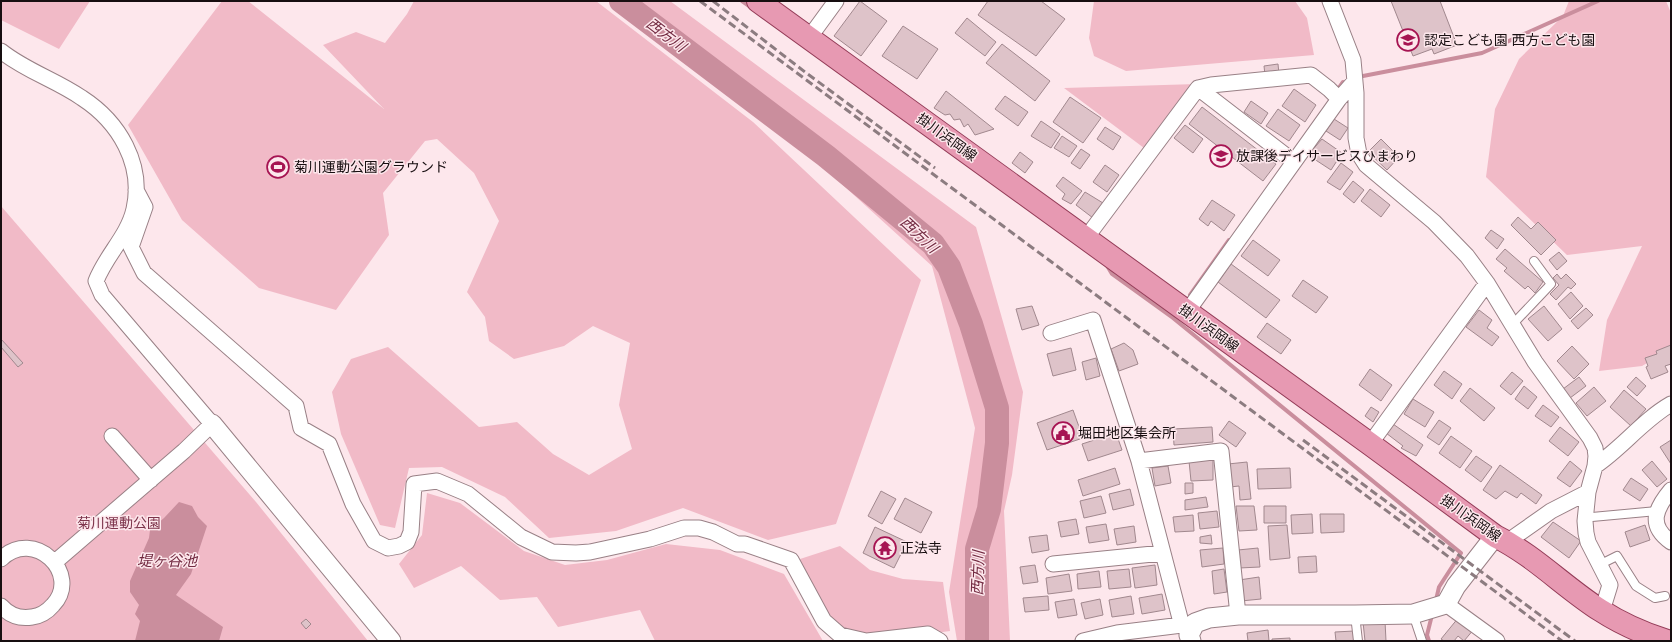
<svg xmlns="http://www.w3.org/2000/svg" width="1672" height="642" font-family="Raleway,'Noto Sans JP',sans-serif">
	<rect width="100%" height="100%" fill="#fde7ec"/>
	<path fill="#f1bac7" d="M1,1H90L59,49L1,20Z
		M222,1H248L384,109L323,45L356,32L385,43L407,14L414,1H596L753,122L921,280L836,524L768,540L683,508L616,531L549,538L505,497L442,467L409,468L395,528L380,525L341,434L332,392L351,359L388,347L479,427L517,422L553,454L589,475L632,449L619,405L630,343L593,326L564,346L514,359L489,341L485,317L467,292L499,221L474,173L437,139L425,141L383,193L389,235L336,310L259,288L182,220L128,125Z
		M608,1H670L976,227L1023,392L1012,475L1004,511L1010,641H957L949,592L975,428L932,266L736,88Z
		M1094,1H1295L1307,18L1314,55L1126,71L1094,56L1089,38Z
		M1569,1H1666L1671,13V349L1642,366L1599,371L1607,320L1642,246L1567,255L1486,177L1495,109L1519,59L1563,16Z
		M1197,84L1144,148L1064,88Z
		M1,206L256,502L368,641H1Z
		M427,493L460,503L524,551L565,565L607,560L666,544L720,550L784,574L823,641H655L640,610L558,627L537,597L500,600L461,566L414,588L399,564L422,535Z
		M840,546L870,570L903,579L943,582L950,631L928,634L849,637L824,621L800,559Z"/>
	<path fill="#ca8e9d" d="M179,502L192,506L198,517L207,526L191,574L176,595L223,627L219,641H135L140,621L135,614L139,605L130,592V581L149,538L150,530L164,518Z"/>
	<g fill="none" stroke-linecap="round" stroke-linejoin="round">
		<path stroke="#ca8e9d" stroke-width="4" d="M742,1L752,8
			M1363,76L1482,53L1598,1
			M1336,92L1343,82
			M1106,264L1112,274L1173,318L1461,553L1439,587L1436,600
			M1190,295L1229,240
			M1429,641L1427,635L1432,615"/>
		<path stroke="#ca8e9d" stroke-width="24" d="M621,1L826,156L933,244L949,267L971,324L997,408V443L989,509L977,549V641"/>
	</g>
	<path fill="#dec3c9" stroke="#a1888e" d="M860,1L887,21L861,56L834,36Z
		M988,1H1041L1065,19L1036,56L978,15Z
		M1391,1H1440L1457,45L1434,54L1432,49L1413,56Z
		M967,18L996,42L985,56L955,33Z
		M903,26L938,49L917,79L882,56Z
		M1002,44L1050,81L1035,101L986,63Z
		M1278,64L1279,74L1265,75L1264,66Z
		M1294,89L1316,105L1305,122L1282,106Z
		M946,91L994,129L975,135L968,124L964,127L960,119L954,120L950,114L945,115L934,108Z
		M1005,96L1028,112L1018,126L995,109Z
		M1070,97L1101,118L1083,143L1053,122Z
		M1251,101L1268,113L1261,124L1244,112Z
		M1202,107L1276,164L1263,181L1189,124Z
		M1278,109L1300,125L1289,141L1266,126Z
		M1334,119L1348,128L1340,140L1326,131Z
		M1041,121L1060,134L1051,148L1031,136Z
		M1185,125L1203,139L1193,153L1174,138Z
		M1105,127L1121,137L1113,150L1097,139Z
		M1062,136L1077,146L1069,157L1054,148Z
		M1322,139L1342,153L1331,170L1308,155Z
		M1381,139L1399,157L1387,170L1368,152Z
		M1081,149L1090,155L1080,169L1071,163Z
		M1020,152L1033,162L1025,173L1012,163Z
		M1341,163L1353,172L1340,190L1327,182Z
		M1105,165L1119,175L1107,192L1093,182Z
		M1063,177L1082,191L1071,204L1062,199L1065,194L1056,186Z
		M1353,181L1364,190L1354,203L1343,194Z
		M1370,189L1390,205L1381,217L1361,201Z
		M1085,192L1103,203L1093,218L1076,205Z
		M1212,200L1235,215L1224,231L1211,221L1208,226L1199,219Z
		M1518,217L1531,229L1538,222L1556,240L1541,255L1511,225Z
		M1491,230L1504,239L1497,249L1485,238Z
		M1253,240L1280,260L1268,276L1241,256Z
		M1505,249L1543,282L1535,293L1528,286L1525,289L1504,271L1507,268L1496,259Z
		M1559,252L1567,261L1557,270L1549,260Z
		M1231,264L1280,300L1266,318L1218,282Z
		M1557,274L1561,279L1566,274L1576,284L1571,289L1568,287L1556,300L1550,294L1559,285L1553,278Z
		M1303,280L1328,297L1316,313L1292,296Z
		M1571,292L1583,306L1570,319L1558,304Z
		M1032,306L1039,325L1022,330L1016,309Z
		M1544,306L1562,329L1548,341L1528,319Z
		M1586,308L1593,315L1578,329L1571,321Z
		M1479,310L1492,320L1487,328L1499,337L1492,346L1466,327Z
		M1267,323L1291,340L1281,354L1257,337Z
		M1,339L23,363L18,367L1,347Z
		M1124,343L1133,350L1138,364L1119,371L1111,349Z
		M1671,345V364L1665,366L1668,372L1651,379L1646,367L1648,366L1645,358L1657,354L1656,351Z
		M1572,346L1589,364L1574,379L1557,361Z
		M1071,348L1076,370L1053,376L1047,354Z
		M1096,358L1100,376L1086,380L1082,362Z
		M1370,369L1392,385L1381,401L1359,385Z
		M1444,371L1462,384L1452,399L1434,385Z
		M1512,372L1523,381L1511,395L1500,386Z
		M1579,377L1586,386L1570,398L1563,389Z
		M1636,377L1646,386L1637,396L1627,387Z
		M1524,386L1537,397L1528,409L1515,399Z
		M1594,387L1606,401L1587,416L1576,403Z
		M1470,388L1495,408L1484,421L1460,401Z
		M1624,390L1646,409L1631,426L1610,407Z
		M1413,399L1434,412L1425,427L1404,414Z
		M1543,405L1559,417L1551,427L1535,416Z
		M1371,407L1379,412L1373,422L1365,416Z
		M1073,410L1083,438L1047,450L1037,423Z
		M1439,420L1451,428L1439,445L1427,437Z
		M1229,421L1246,433L1236,447L1219,435Z
		M1393,424L1423,445L1416,456L1401,448L1403,446L1386,433Z
		M1212,427L1213,442L1174,445L1173,429Z
		M1560,427L1579,442L1568,456L1549,441Z
		M1116,433L1122,450L1088,461L1082,444Z
		M1451,436L1472,451L1460,468L1439,453Z
		M1671,440V464L1660,447Z
		M1476,456L1492,467L1481,482L1465,470Z
		M1213,459V480L1191,481L1189,461Z
		M1570,461L1582,471L1570,487L1557,478Z
		M1652,461L1667,479L1657,487L1642,470Z
		M1247,462L1251,499L1240,500L1239,486L1230,487L1228,464Z
		M1500,465L1542,495L1536,504L1521,493L1517,498L1505,491L1496,499L1483,490Z
		M1168,466L1171,483L1155,486L1152,468Z
		M1115,468L1120,484L1083,496L1078,480Z
		M1290,468L1291,488L1258,489L1257,469Z
		M1631,478L1648,489L1640,501L1623,490Z
		M1185,483H1193V493L1185,494Z
		M1130,489L1134,505L1113,510L1109,494Z
		M881,491L896,499L882,524L868,516Z
		M1101,496L1106,513L1084,518L1080,501Z
		M1206,497L1208,507L1185,510V500Z
		M905,498L932,512L921,533L894,519Z
		M1236,506H1254L1257,530L1239,531Z
		M1264,506H1286V523H1264Z
		M1217,511L1219,527L1200,529L1198,513Z
		M1312,514L1313,533L1292,534L1291,515Z
		M1320,514H1344V532L1321,533Z
		M1193,515L1194,531L1175,532L1173,517Z
		M1076,519L1079,534L1061,537L1058,522Z
		M1553,522L1581,541L1569,558L1541,537Z
		M1106,524L1109,540L1089,543L1086,527Z
		M1287,525L1290,558L1270,560L1268,526Z
		M1645,525L1650,540L1630,547L1625,532Z
		M1134,526L1136,542L1117,545L1114,529Z
		M875,527L907,542L894,568L863,553Z
		M1047,535L1049,550L1032,553L1029,537Z
		M1211,535L1212,544L1200,543V537Z
		M1223,548L1224,564L1202,567L1200,550Z
		M1258,548L1260,567L1239,568L1238,550Z
		M1316,556L1317,572L1299,573L1298,557Z
		M1035,565L1038,582L1023,584L1020,567Z
		M1155,565L1157,585L1135,588L1132,568Z
		M1129,569L1131,587L1109,589L1107,571Z
		M1224,569L1227,592L1214,594L1212,571Z
		M1099,571L1101,587L1078,589L1077,574Z
		M1069,574L1072,591L1048,594L1046,578Z
		M1259,577L1261,599L1241,601L1239,580Z
		M1162,594L1165,610L1142,614L1139,598Z
		M1048,596L1049,610L1025,612L1023,598Z
		M1131,596L1134,614L1112,617L1109,600Z
		M1074,599L1077,615L1058,618L1055,602Z
		M1100,599L1103,615L1085,619L1081,603Z
		M1459,617L1474,629L1464,641L1458,636L1454,641H1444L1441,639Z
		M306,619L311,624L306,629L301,623Z
		M1385,621L1386,641H1365L1363,622Z
		M1268,630L1269,641H1248L1247,633Z
		M1354,631L1356,641H1336L1335,632Z
		M1290,638V641H1272V639Z"/>
	<g fill="none" stroke-linecap="round" stroke-linejoin="round">
		<g stroke="#998086" stroke-width="10">
			<path id="service" d="M1512,325L1551,284L1534,261
				M1586,516L1592,517L1657,511
				M1599,565L1617,556L1636,586L1655,598L1665,596
				M1413,614L1422,641
				M1355,615L1358,641"/>
		</g>
		<g stroke="#998086" stroke-width="17">
			<path id="minor" d="M1330,1L1353,60L1356,93V138L1359,154L1366,165L1434,222L1467,256L1487,283L1535,362L1590,438L1595,448L1596,456L1595,466L1588,492L1585,521L1586,533L1588,542L1610,585L1602,611
				M809,38L836,1
				M1,51C26,71 56,80 82,98C119,122 144,164 134,209C128,236 106,255 96,281L102,295L212,424L184,451L55,562
				M1198,88L1211,85L1311,75L1329,89L1339,99
				M136,190L145,207L131,247L144,273L296,406L301,428L329,444L353,504L374,541L388,548L399,546L407,542L411,532L414,484L437,481L468,494L521,537L552,552L576,553L590,552L650,539L684,528H699L713,532L737,544H745L791,560L824,621L840,635L866,641
				M1086,238L1198,88L1294,162
				M1187,312L1339,99L1354,82
				M1051,333L1093,320L1139,461L1182,626
				M112,436L151,480
				M1370,444L1487,283
				M1139,461L1221,451L1238,615
				M1595,466C1622,448 1643,420 1671,404
				M1671,490C1656,508 1647,525 1671,542
				M1507,542L1551,511L1588,492
				M1,559C34,527 82,574 53,605C47,612 40,616 32,617C20,619 9,615 1,606
				M1053,564L1163,553
				M1446,604L1497,641
				M867,641L928,634L940,641
				M1083,641L1117,633L1190,624"/>
		</g>
		<g stroke="#998086" stroke-width="21">
			<path id="tertiary" d="M212,424L391,641
				M1191,641L1189,635L1195,623L1209,618L1238,615H1355L1413,614L1446,604L1456,586L1495,536"/>
		</g>
		<g stroke="#943c58" stroke-width="24">
			<path id="primary" d="M758,1L1370,444L1495,536C1534,555 1564,587 1600,610C1620,623 1645,634 1667,641"/>
		</g>
		<use href="#service" stroke="#fff" stroke-width="8"/>
		<use href="#minor" stroke="#fff" stroke-width="15"/>
		<use href="#tertiary" stroke="#fff" stroke-width="19"/>
		<use href="#primary" stroke="#e799b2" stroke-width="22"/>
		<path stroke="#8c7c80" stroke-width="3" stroke-dasharray="8 4" stroke-linecap="butt" d="M700,1L1562,641
			M713,1L805,72L935,168
			M1303,440L1575,641"/>
	</g>
	<defs>
		<g id="school-ring" transform="scale(1.15)"><circle r="9.5" fill="#fde7ec" stroke="#a61452" stroke-width="1.5"/><path d="M0-5L7-2L0 1L-7-2ZM-4 1L0 2.5L4 1V4Q0 6-4 4Z" fill="#a61452"/></g>
		<g id="stadium-ring" transform="scale(1.15)"><circle r="9.5" fill="#fde7ec" stroke="#a61452" stroke-width="1.5"/><path d="M0-5a6.5 5 0 1 0 0 10a6.5 5 0 1 0 0-10ZM-3.5-1.8h7v3.6h-7Z" fill="#a61452"/></g>
		<g id="civic-ring" transform="scale(1.15)"><circle r="9.5" fill="#fde7ec" stroke="#a61452" stroke-width="1.5"/><path d="M-.6-6.5H3V-4.5H.6V-3L4-1V1h2V6H-6V1h2V-1L-.6-3ZM-1.2 2.5V6h2.4V2.5Z" fill="#a61452"/></g>
		<g id="temple-ring" transform="scale(1.15)"><circle r="9.5" fill="#fde7ec" stroke="#a61452" stroke-width="1.5"/><path d="M0-6L5-2H3V0L6.5 2.5H4V6H1.5V3h-3V6H-4V2.5H-6.5L-3 0V-2H-5Z" fill="#a61452"/></g>
	</defs>
	<g fill-rule="evenodd">
		<use href="#school-ring" x="1408" y="40"/>
		<use href="#school-ring" x="1221" y="156"/>
		<use href="#stadium-ring" x="278" y="167"/>
		<use href="#civic-ring" x="1063" y="433"/>
		<use href="#temple-ring" x="885" y="548"/>
	</g>
	<g text-anchor="middle" dominant-baseline="central" stroke-width="3" stroke-linejoin="round" paint-order="stroke">
		<g font-size="14" fill="#170e10" stroke="#fde7ec" text-anchor="start">
			<text x="1424" y="40">認定こども園 西方こども園</text>
			<text x="1236" y="156">放課後デイサービスひまわり</text>
			<text x="294" y="167">菊川運動公園グラウンド</text>
			<text x="1078" y="433">堀田地区集会所</text>
			<text x="900" y="548">正法寺</text>
		</g>
		<g font-size="14" fill="#170e10" stroke="#fde7ec">
			<text transform="translate(947 137) rotate(36)">掛川浜岡線</text>
			<text transform="translate(1209 328) rotate(36)">掛川浜岡線</text>
			<text transform="translate(1471 518) rotate(35)">掛川浜岡線</text>
		</g>
		<g font-size="14" fill="#7d344b" stroke="#fde7ec">
			<text x="119" y="523">菊川運動公園</text>
		</g>
		<g font-size="15" font-style="italic" fill="#722a41" stroke="#fde7ec">
			<text transform="translate(666 35) rotate(37)">西方川</text>
			<text transform="translate(919 235) rotate(43)">西方川</text>
			<text x="167" y="561">堤ヶ谷池</text>
			<text transform="translate(978 573) rotate(-88)">西方川</text>
		</g>
	</g>
	<rect width="1672" height="642" fill="none" stroke="#170e10" stroke-width="4"/>
</svg>
